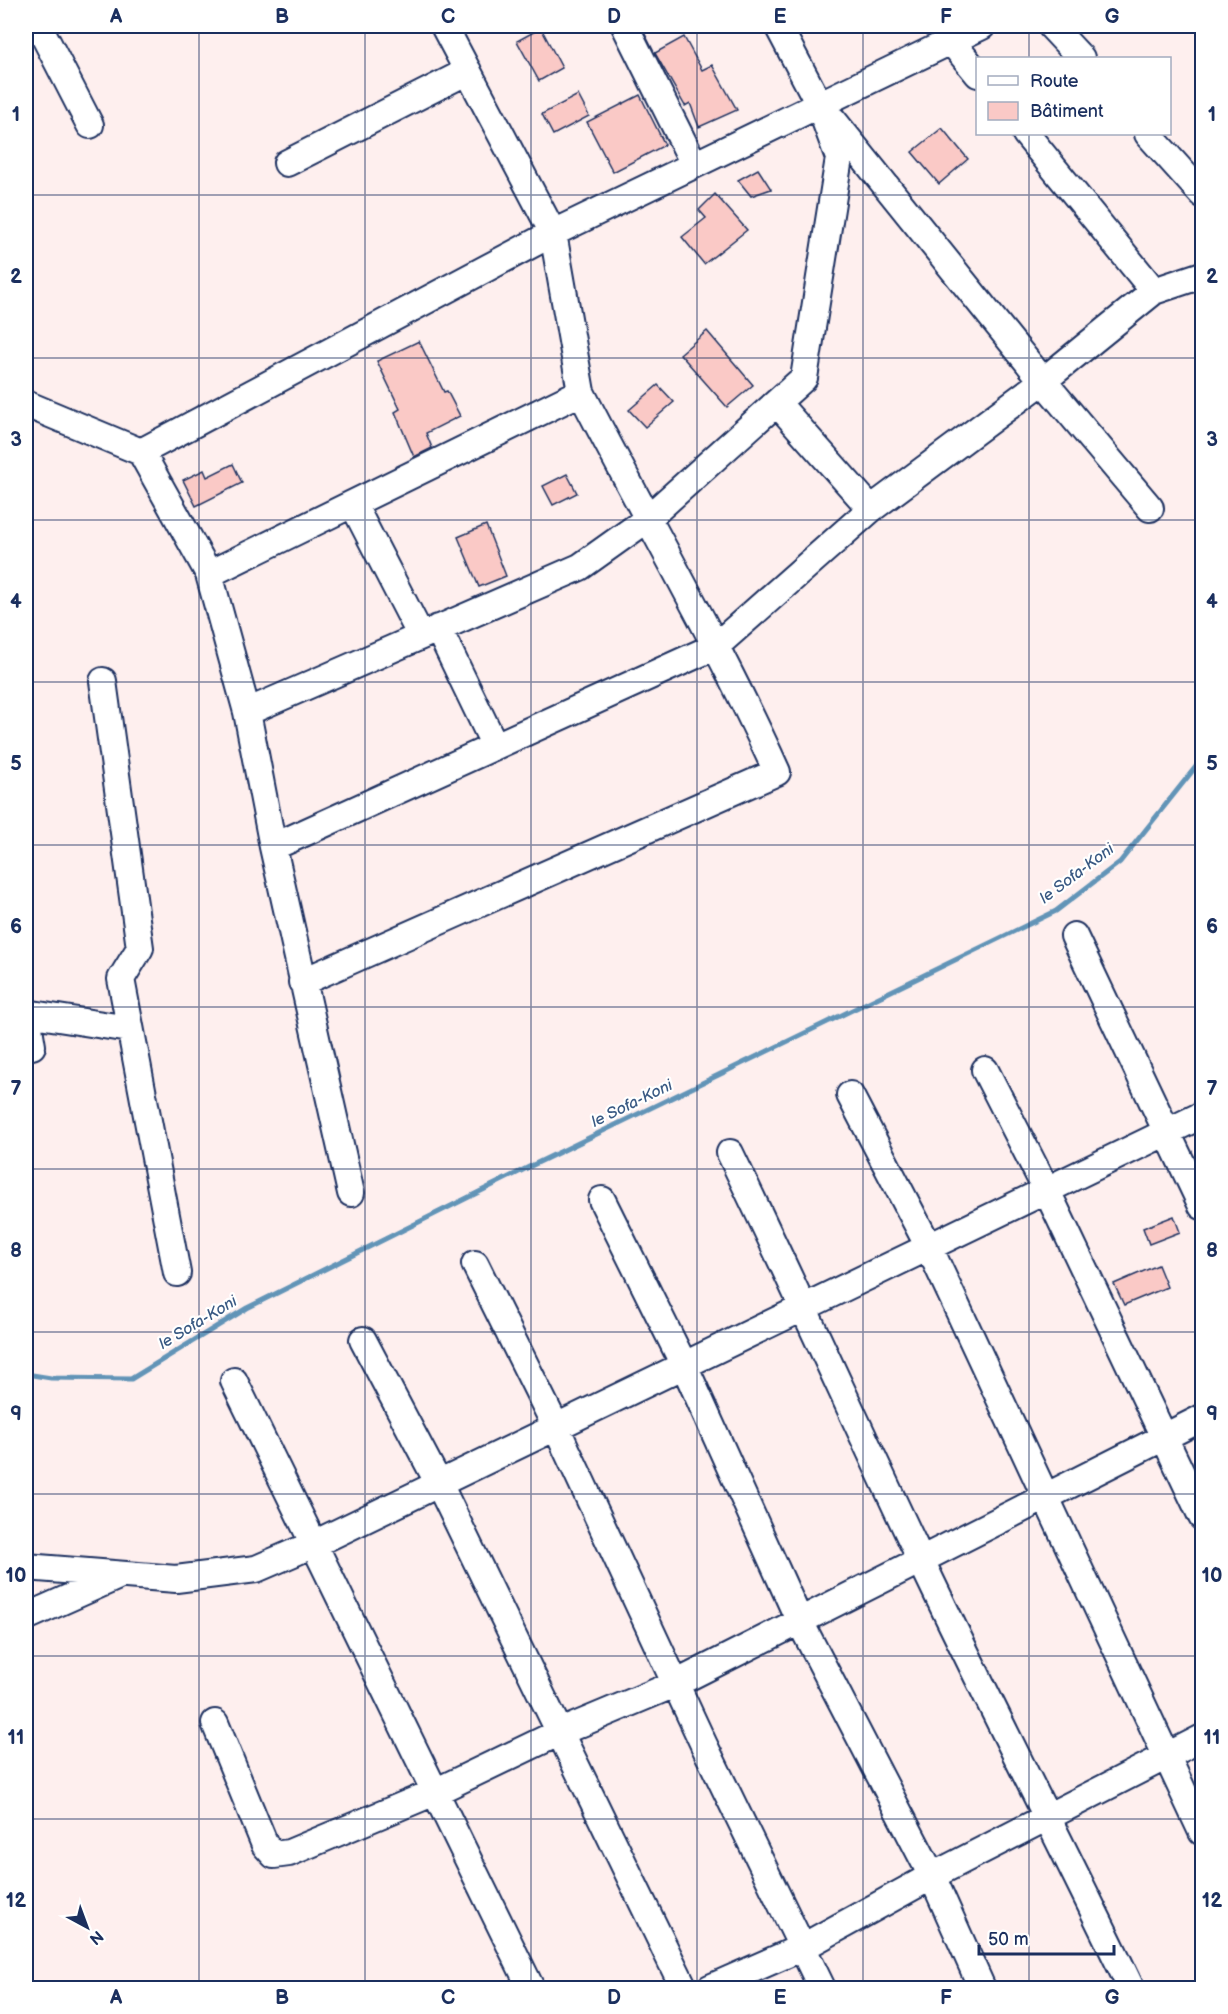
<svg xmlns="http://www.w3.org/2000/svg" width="1228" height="2014" font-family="'Balsamiq Sans',sans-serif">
	<rect width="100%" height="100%" fill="#feefee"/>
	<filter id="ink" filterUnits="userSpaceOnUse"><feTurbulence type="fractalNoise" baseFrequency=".0167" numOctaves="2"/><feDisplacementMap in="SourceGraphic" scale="12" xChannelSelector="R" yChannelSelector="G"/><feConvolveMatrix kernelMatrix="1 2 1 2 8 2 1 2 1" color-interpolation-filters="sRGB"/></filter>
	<g filter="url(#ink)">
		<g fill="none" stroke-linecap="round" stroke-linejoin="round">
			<path stroke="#6294b7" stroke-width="5" d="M26,1374L51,1378L131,1379L247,1308L533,1165L1056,911L1120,862L1202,759"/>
		</g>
		<path fill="#fac9c6" stroke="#1b2f5e" stroke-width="1.5" d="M541,28L562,68L539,81L517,41Z
			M684,37L702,70L712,65L737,110L699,127L690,103L685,106L655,53Z
			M578,95L589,116L553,135L542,114Z
			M640,95L665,145L613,172L587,122Z
			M942,128L968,159L939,184L912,152Z
			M758,169L771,189L751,196L738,180Z
			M715,194L747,230L704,264L682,237L706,218L699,210Z
			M707,331L753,385L727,407L680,354Z
			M419,341L444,392L447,391L460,416L426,433L432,448L414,457L395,412L400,409L377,361Z
			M658,385L674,402L645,427L629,410Z
			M233,464L242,483L196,506L183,480L204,470L207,477Z
			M567,474L577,493L553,505L543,486Z
			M486,525L506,576L479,587L458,537Z
			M1174,1216L1180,1232L1149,1244L1143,1228Z
			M1158,1265L1167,1287L1124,1305L1114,1284Z"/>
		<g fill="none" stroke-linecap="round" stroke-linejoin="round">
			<g stroke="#1b2f5e" stroke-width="30">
				<path id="minor" d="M39,26L90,125
					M444,26L553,233L581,392
					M625,26L694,164
					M943,26L950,40L978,74
					M1051,26L1081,58
					M833,120L1043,381L1150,508
					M1026,134L1154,291
					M1148,134L1202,194
					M287,163L468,71
					M777,403L871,509
					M26,404L141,452L209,574L247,712L273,847L351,1193
					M141,452L553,233L982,26
					M353,504L421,636
					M209,574L581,392C646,519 718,642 777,772L302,982
					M438,628L495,746
					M103,681L140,948L121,979L177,1273
					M247,712L580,567L646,520L804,378L839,158L819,104L778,26
					M273,847L716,646L871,509L1043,381L1154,291L1202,275
					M1074,936L1202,1206
					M26,1010L32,1046
					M26,1013L129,1029
					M985,1070L1047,1191L1202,1517
					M850,1095L929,1247L1202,1832
					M730,1153C795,1287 856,1423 920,1558C988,1702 1062,1844 1131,1988
					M602,1200L684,1365L799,1620L932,1876L982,1988
					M475,1264L556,1427L704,1745L822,1988
					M363,1340L439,1484L684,1988
					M234,1381L531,1988
					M26,1567L176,1579L256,1569L314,1544L1202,1115
					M26,1617L116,1577
					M215,1723L265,1845L274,1855L289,1853L435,1792L558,1733L675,1684L1202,1418
					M710,1988L803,1947L932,1876L1202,1738"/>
			</g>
			<use href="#minor" stroke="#fff" stroke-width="26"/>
		</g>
	</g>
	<path fill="none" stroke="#1b2f5e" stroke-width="1.5" stroke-opacity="0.55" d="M199,26V1988M365,26V1988M531,26V1988M697,26V1988M863,26V1988M1029,26V58M1029,134V1988M26,195H1202M26,358H1202M26,520H1202M26,682H1202M26,845H1202M26,1007H1202M26,1169H1202M26,1332H1202M26,1494H1202M26,1656H1202M26,1819H1202"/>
	<g text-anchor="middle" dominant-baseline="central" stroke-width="4.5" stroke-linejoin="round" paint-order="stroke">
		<g font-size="16" font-style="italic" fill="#395983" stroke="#fff">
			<text transform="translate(1077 874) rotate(-37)">le Sofa-Koni</text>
			<text transform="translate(632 1104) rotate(-26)">le Sofa-Koni</text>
			<text transform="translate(198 1323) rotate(-31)">le Sofa-Koni</text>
		</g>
	</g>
	<rect width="1228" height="2014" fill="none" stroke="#fff" stroke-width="66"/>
	<rect x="976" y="57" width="195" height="78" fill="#ffffff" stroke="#a4acbf" stroke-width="1.5"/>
	<rect x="988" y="76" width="30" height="9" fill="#ffffff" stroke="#a4acbf" stroke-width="1.5"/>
	<text x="1030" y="87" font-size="18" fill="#1b2f5e">Route</text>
	<rect x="988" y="102" width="30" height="18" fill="#fac9c6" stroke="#a4acbf" stroke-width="1.5"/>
	<text x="1030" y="117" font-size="18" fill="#1b2f5e">Bâtiment</text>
	<g transform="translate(87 1927) rotate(139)" stroke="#ffffff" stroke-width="4.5" paint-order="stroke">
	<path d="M0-4.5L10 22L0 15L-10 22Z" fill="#1b2f5e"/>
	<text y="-9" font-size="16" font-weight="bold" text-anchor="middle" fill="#1b2f5e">N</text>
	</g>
	<path d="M979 1945v9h135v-9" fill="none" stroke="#1b2f5e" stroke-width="3"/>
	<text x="988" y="1945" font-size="18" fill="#1b2f5e" stroke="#ffffff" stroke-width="4.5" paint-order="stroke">50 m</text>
	<rect x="33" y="33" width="1162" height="1948" fill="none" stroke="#1b2f5e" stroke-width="2"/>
	<g font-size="20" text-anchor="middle" font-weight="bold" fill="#1b2f5e">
		<text x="116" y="23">A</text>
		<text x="282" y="23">B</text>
		<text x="448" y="23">C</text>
		<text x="614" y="23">D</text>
		<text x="780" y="23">E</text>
		<text x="946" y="23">F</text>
		<text x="1112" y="23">G</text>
		<text x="16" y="121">1</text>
		<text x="1212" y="121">1</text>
		<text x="16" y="283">2</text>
		<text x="1212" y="283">2</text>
		<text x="16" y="446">3</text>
		<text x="1212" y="446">3</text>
		<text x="16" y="608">4</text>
		<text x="1212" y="608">4</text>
		<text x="16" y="770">5</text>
		<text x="1212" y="770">5</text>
		<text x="16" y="933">6</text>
		<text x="1212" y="933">6</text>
		<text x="16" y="1095">7</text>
		<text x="1212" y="1095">7</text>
		<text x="16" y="1257">8</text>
		<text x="1212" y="1257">8</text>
		<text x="16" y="1420">9</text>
		<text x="1212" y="1420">9</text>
		<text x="16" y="1582">10</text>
		<text x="1212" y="1582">10</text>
		<text x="16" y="1744">11</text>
		<text x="1212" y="1744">11</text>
		<text x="16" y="1907">12</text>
		<text x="1212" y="1907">12</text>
		<text x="116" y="2004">A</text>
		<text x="282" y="2004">B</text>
		<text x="448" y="2004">C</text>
		<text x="614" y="2004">D</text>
		<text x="780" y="2004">E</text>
		<text x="946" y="2004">F</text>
		<text x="1112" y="2004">G</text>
	</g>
</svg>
